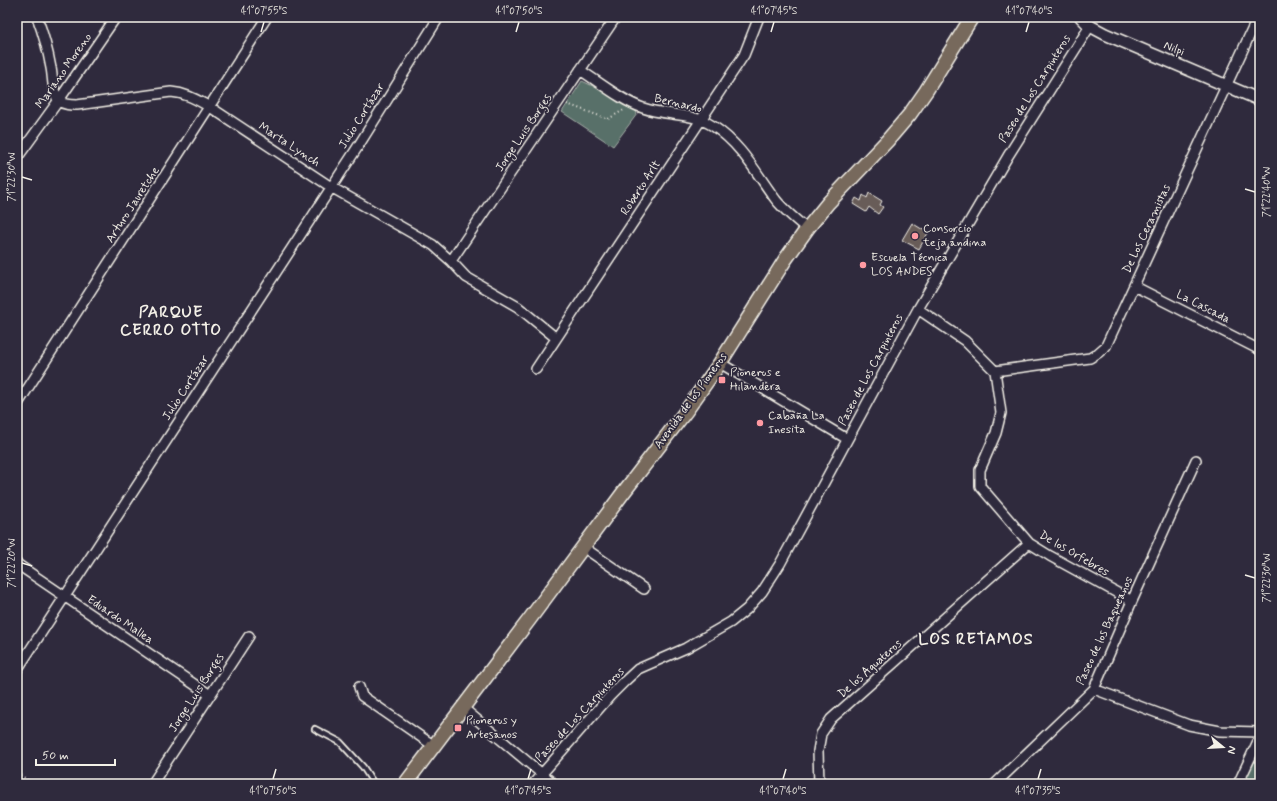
<svg xmlns="http://www.w3.org/2000/svg" width="1277" height="801" font-family="Mynerve,sans-serif">
	<rect width="100%" height="100%" fill="#2f2a3d"/>
	<filter id="ink" filterUnits="userSpaceOnUse"><feTurbulence type="fractalNoise" baseFrequency=".025" numOctaves="2"/><feDisplacementMap in="SourceGraphic" scale="8" xChannelSelector="R" yChannelSelector="G"/><feConvolveMatrix kernelMatrix="1 2 1 2 8 2 1 2 1" color-interpolation-filters="sRGB"/></filter>
	<g filter="url(#ink)">
		<path fill="#596f69" stroke="#a6b0a8" d="M582,81L634,105L637,114L613,146L562,112Z
			M1257,753L1260,754V784H1242Z"/>
		<path fill="#685c58" stroke="#f4f1e8" d="M869,193L882,201L880,205L883,207L878,214L869,207L866,212L853,204L856,198L861,201L863,195L867,198Z
			M912,223L928,233L919,249L902,240Z"/>
		<g fill="none" stroke-linecap="round" stroke-linejoin="round">
			<g stroke="#f4f1e8" stroke-width="8">
				<path id="service" d="M315,729L340,742L363,767L374,784"/>
			</g>
			<g stroke="#f4f1e8" stroke-width="12">
				<path id="minor" d="M37,17C43,33 48,51 51,68C53,77 52,93 59,101C64,105 71,105 77,105L171,92C186,93 197,100 210,107L331,187L433,245L451,261L466,277L518,307L556,338
					M580,70C599,82 622,101 643,108C666,116 691,112 713,126C742,145 756,173 776,200C785,211 796,220 807,229
					M17,158L59,100L116,17
					M451,261L616,17
					M1134,286L1260,350
					M918,309L965,341L995,371L1001,413L996,433L980,470V486L1029,543L1050,556L1132,601
					M720,363L847,439
					M536,369L744,55L759,17
					M995,371L1090,358L1098,353L1106,346L1258,17
					M17,405L267,17
					M583,547L644,589
					M17,564L210,695
					M17,670L357,148L439,17
					M359,687L362,696L434,746
					M1094,689L1189,725L1220,731L1260,732
					M463,708L554,784
					M152,784L249,636
					M533,784L610,696L625,681L638,669L686,648L731,622L747,609L762,592L780,564L918,309L1008,156L1090,26
					M819,784L818,751L821,734L831,719L1029,543
					M995,784L1094,689L1132,601L1196,460
					M1238,784L1260,737"/>
			</g>
			<g stroke="#f4f1e8" stroke-width="14">
				<path id="tertiary" d="M1081,17L1090,26L1105,34L1260,100"/>
			</g>
			<g stroke="#f4f1e8" stroke-width="16">
				<path id="primary" d="M405,784L529,620L623,493L686,411L720,363L785,260L807,229L828,203L887,141L910,114L926,91L972,17"/>
			</g>
			<path stroke="#f4f1e8" stroke-width="2" stroke-dasharray="1 3" stroke-linecap="butt" d="M567,104L608,119L624,110
				M17,773L34,784"/>
			<use href="#service" stroke="#2f2a3d" stroke-width="4.5"/>
			<use href="#minor" stroke="#2f2a3d" stroke-width="9"/>
			<use href="#tertiary" stroke="#2f2a3d" stroke-width="11"/>
			<use href="#primary" stroke="#77695c" stroke-width="13"/>
		</g>
	</g>
	<path fill="none" stroke="#f4f1e8" stroke-width="1.5" d="M261,32L264,22M516,32L519,22M771,32L774,22M1026,32L1029,22M22,177L32,180M1245,189L1255,192M22,563L32,566M1245,575L1255,578M273,779L276,769M528,779L531,769M783,779L786,769M1038,779L1041,769"/>
	<g fill="#ff9aa2" stroke="#2f2a3d" stroke-width="1.5">
		<circle cx="915" cy="236" r="4"/>
		<circle cx="863" cy="265" r="4"/>
		<rect x="718" y="376" width="8" height="8" rx="2"/>
		<circle cx="760" cy="423" r="4"/>
		<rect x="454" y="724" width="8" height="8" rx="2"/>
	</g>
	<g text-anchor="middle" dominant-baseline="central" stroke-width="3.5" stroke-linejoin="round" paint-order="stroke">
		<g font-size="12" fill="#f4f1e8" stroke="#2f2a3d">
			<text transform="translate(1174 49) rotate(23)">Nilpi</text>
			<text transform="translate(64 71) rotate(-55)">Mariano Moreno</text>
			<text transform="translate(1035 89) rotate(-58)">Paseo de Los Carpinteros</text>
			<text transform="translate(678 104) rotate(13)">Bernardo</text>
			<text transform="translate(362 116) rotate(-58)">Julio Cortázar</text>
			<text transform="translate(524 133) rotate(-56)">Jorge Luis Borges</text>
			<text transform="translate(289 145) rotate(33)">Marta Lynch</text>
			<text transform="translate(641 188) rotate(-57)">Roberto Arlt</text>
			<text transform="translate(133 205) rotate(-57)">Arturo Jauretche</text>
			<text transform="translate(1147 229) rotate(-65)">De Los Ceramistas</text>
			<text transform="translate(1203 307) rotate(27)">La Cascada</text>
			<text transform="translate(871 370) rotate(-62)">Paseo de Los Carpinteros</text>
			<text transform="translate(186 388) rotate(-57)">Julio Cortázar</text>
			<text transform="translate(691 401) rotate(-54)">Avenida de los Pioneros</text>
			<text transform="translate(1074 554) rotate(30)">De los Orfebres</text>
			<text transform="translate(120 620) rotate(34)">Eduardo Mallea</text>
			<text transform="translate(1105 631) rotate(-65)">Paseo de los Baqueanos</text>
			<text transform="translate(870 669) rotate(-42)">De los Aguateros</text>
			<text transform="translate(197 693) rotate(-57)">Jorge Luis Borges</text>
			<text transform="translate(580 715) rotate(-47)">Paseo de Los Carpinteros</text>
		</g>
		<g font-size="12" fill="#f4f1e8" stroke="#2f2a3d" text-anchor="start">
			<text x="923" y="229">Consorcio<tspan x="923" dy="14">teja andina</tspan></text>
			<text x="871" y="258">Escuela Técnica<tspan x="871" dy="14">LOS ANDES</tspan></text>
			<text x="730" y="373">Pioneros e<tspan x="730" dy="14">Hilandera</tspan></text>
			<text x="768" y="416">Cabaña La<tspan x="768" dy="14">Inesita</tspan></text>
			<text x="466" y="721">Pioneros y<tspan x="466" dy="14">Artesanos</tspan></text>
		</g>
		<g font-size="16" font-weight="bold" letter-spacing="1" fill="#f4f1e8" stroke="#2f2a3d">
			<text x="171" y="312">PARQUE<tspan x="171" dy="18">CERRO OTTO</tspan></text>
			<text x="976" y="639">LOS RETAMOS</text>
		</g>
	</g>
	<rect width="1277" height="801" fill="none" stroke="#2f2a3d" stroke-width="44"/>
	<g transform="translate(1223 747) rotate(108)" stroke="#2f2a3d" stroke-width="3" paint-order="stroke">
	<path d="M0-3L7 15L0 10L-7 15Z" fill="#f4f1e8"/>
	<text y="-6" font-size="11" font-weight="bold" text-anchor="middle" fill="#f4f1e8">N</text>
	</g>
	<path d="M36 759v6h79v-6" fill="none" stroke="#f4f1e8" stroke-width="2"/>
	<text x="42" y="759" font-size="12" fill="#f4f1e8" stroke="#2f2a3d" stroke-width="3" paint-order="stroke">50 m</text>
	<rect x="22" y="22" width="1233" height="757" fill="none" stroke="#f4f1e8" stroke-width="1.5"/>
	<g font-size="10" text-anchor="middle" fill="#f4f1e8">
		<text x="264" y="14">41°07'55"S</text>
		<text x="519" y="14">41°07'50"S</text>
		<text x="774" y="14">41°07'45"S</text>
		<text x="1029" y="14">41°07'40"S</text>
		<text transform="translate(11 177) rotate(-90)" y="4">71°22'30"W</text>
		<text transform="translate(1266 192) rotate(-90)" y="4">71°22'40"W</text>
		<text transform="translate(11 563) rotate(-90)" y="4">71°22'20"W</text>
		<text transform="translate(1266 578) rotate(-90)" y="4">71°22'30"W</text>
		<text x="273" y="794">41°07'50"S</text>
		<text x="528" y="794">41°07'45"S</text>
		<text x="783" y="794">41°07'40"S</text>
		<text x="1038" y="794">41°07'35"S</text>
	</g>
</svg>
